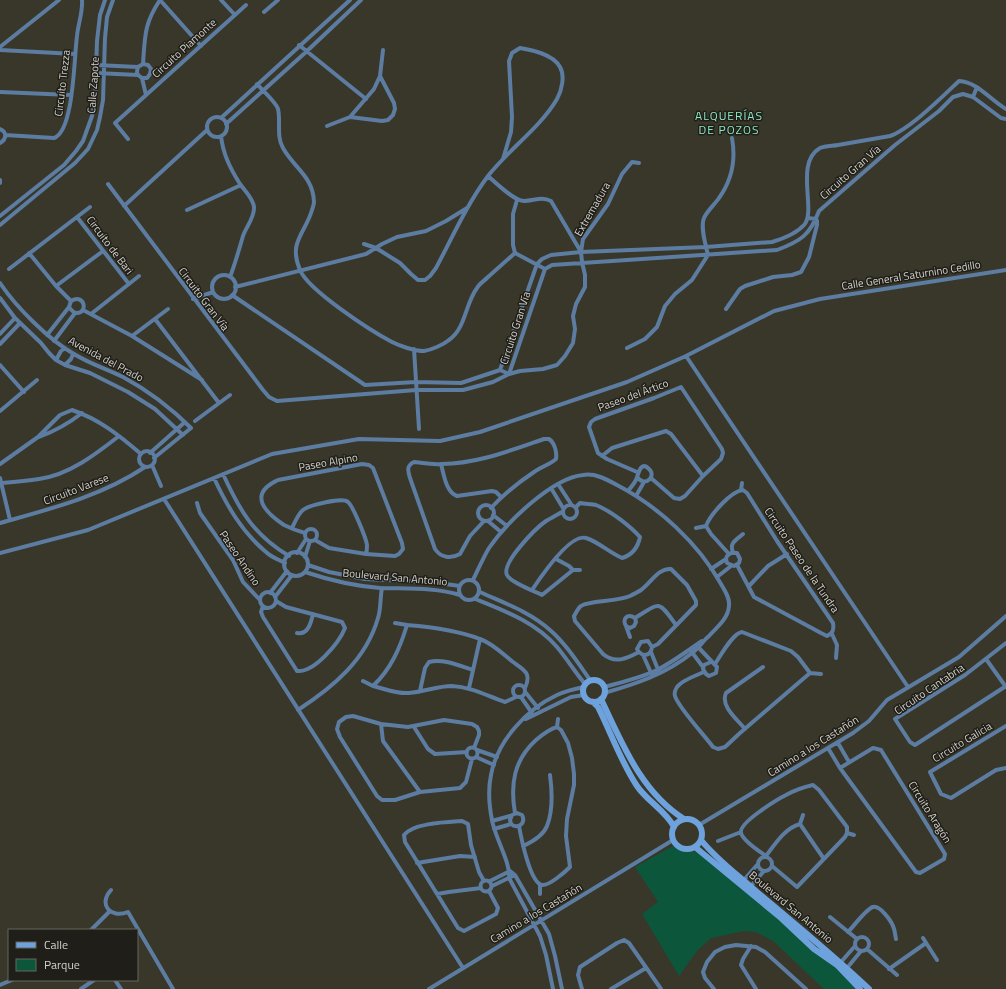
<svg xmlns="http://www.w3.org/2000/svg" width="1006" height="989" font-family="'Titillium Web',sans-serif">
	<rect width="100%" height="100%" fill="#393729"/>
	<path fill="#0c563b" d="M673,846C685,855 689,849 699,853L836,967L857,989H824L773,941L756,932L744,931L711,938L697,951L679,976L642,914L658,902L635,867Z"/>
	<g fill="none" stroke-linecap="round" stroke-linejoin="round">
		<path stroke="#5c7ca1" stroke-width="4" d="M160,0L201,46
			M221,0L235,15
			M264,12L278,0
			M299,45L366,99
			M0,47L59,0
			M0,50L75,54
			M143,64C145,36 144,24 160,0
			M96,65L138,67L143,64L148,65L151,69L150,74L147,78H142C137,75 136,73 138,67
			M96,73L138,75
			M142,78L146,95
			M257,84C262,90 276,102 278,109C281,122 276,136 283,148C294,168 313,176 314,202C314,204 313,207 312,210C305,234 288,242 300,270C308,290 371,331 392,342C400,346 414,351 424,351C431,350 443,345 449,340C466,328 465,304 477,288C479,284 484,281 488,277C497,269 506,261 515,253
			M0,92L71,95
			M973,97L977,87
			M350,117L382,121L388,120L393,115L395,109L394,103L380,76
			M207 127a10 10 0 1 1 20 0a10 10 0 1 1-20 0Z
			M221,118L350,0
			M226,124L306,52L361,0
			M327,126L350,117L374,89L380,76L383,50
			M0,129C7,132 7,139 0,143
			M5,135L54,138C74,131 74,57 77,36C78,24 83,12 82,0
			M221,136C223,154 230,168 240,184C245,191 253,198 254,207C255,217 246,227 243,236C239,250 235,264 230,277
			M128,139L115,123L246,5
			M488,176C496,183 514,201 524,201C534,201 541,196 551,201L581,252L582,262L585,275V287L576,304L573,316L575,329L573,343L565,356L557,365L543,369L520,371L509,374L500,370
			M0,180V183
			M108,184L263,390L269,397L277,401L416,390H463L493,382L509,374L545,269L552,265L777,250C801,241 810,235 819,211L895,145L939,111L953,97L963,94L973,97L1001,118L1006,119
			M124,206L207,130
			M187,210L241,185
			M0,216L64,165L76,151L83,141L92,116L95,100L97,41L100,15L105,0
			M77,217L129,284
			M0,225L75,163L88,149L97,130L100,117L103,100L105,38L107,17L113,0
			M364,244L376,248L400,263L411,274L418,280H425L430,276L436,268C452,238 467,204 488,176C509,149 540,128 557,99C562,90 565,76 560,67C553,54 532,50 520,48L512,53L509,61L512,117L511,132L503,159
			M581,252L583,239L608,204L622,174L632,162L639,163
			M29,253L56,286L71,301
			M515,253L513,245V214L517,200
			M515,253L545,269
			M9,269L90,207
			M212 287a12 12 0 1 1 24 0a12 12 0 1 1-24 0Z
			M0,283C16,307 49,340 74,354C90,364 107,369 123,377C149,391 171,408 191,428L154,458
			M56,286L103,251
			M235,287L366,254L382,244L397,237L426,231L446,221L467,208
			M232,295L365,385
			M0,298L15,318L41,343L49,353L56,360L65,365L90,373L128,392L155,409L183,435
			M193,299L213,292
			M726,309L740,289L745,286L773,277L792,275L801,272L809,257L817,225V221L816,219L808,218
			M83,310L132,336L202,380
			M91,314L139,276
			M155,319L219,403
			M0,334L15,318
			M47,335L69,307L71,301C85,293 88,313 77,313C73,313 71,310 69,307
			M132,336L168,309
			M54,341L75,313
			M0,344L20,323
			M627,348L645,339L657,327L665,306L675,294L692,280L708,255C706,246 700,227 704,218C707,211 715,204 719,198C732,180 736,160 732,138
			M414,349L419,429
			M686,356L908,687
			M56,360L61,351L65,348
			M0,365L24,392
			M65,365L71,359L73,354
			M365,385L416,382L461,383L500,370L537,264L542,259L551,255L581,252L706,247L772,242C782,239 796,234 804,225C817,211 794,163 820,148C825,146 833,146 838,145C855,142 873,139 890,136C910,129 942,97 959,81C978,82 990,100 1006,109
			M0,411L37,380
			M195,421L230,395
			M39,437C55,431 68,424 82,413
			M139 459a8 8 0 1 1 16 0a8 8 0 1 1-16 0Z
			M150,453L185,422
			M602,456L612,448L666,431L671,434L703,476
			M0,464L38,437L60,415L72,410C99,419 120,436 141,454
			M441,464C444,475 446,492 457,496L492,491L496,492L501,497
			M152,465L161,486
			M637,472L607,459L598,453L589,427L591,422L595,419L654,398L681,387L722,449L723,453L721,459L703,476L685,496L680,499L674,498L651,478
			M223,474C240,511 253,534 289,556
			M0,478L10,520
			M214,478C227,506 242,532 266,552C271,557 279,560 285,563
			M2,483C14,482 26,481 39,479C69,475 96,454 119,436
			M558,484L571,504
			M551,488L563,508
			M741,490L742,483
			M628,491C631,487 636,482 637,477C639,472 641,461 649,469C657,476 645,488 637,477
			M636,496L644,482
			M164,499L463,968
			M197,503L200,513L233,560L243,582L260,600
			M563 512a7 7 0 1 1 14 0a7 7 0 1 1-14 0Z
			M478 513a8 8 0 1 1 16 0a8 8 0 1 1-16 0Z
			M493,515L507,526
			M484,521L470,536L460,554C451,559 441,558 435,549L410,478C408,471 406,466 414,462C423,463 432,465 442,464C477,464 511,450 544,439H549C555,443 557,453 556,459C549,465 541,467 534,472C519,482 504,494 491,508
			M488,521L501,532
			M0,523C50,509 102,496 145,467
			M292,528C295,522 298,514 303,510C309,505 343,497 348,502C353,506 366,538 367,545C367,548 367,551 366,554
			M696,528L706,526
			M305 535a6 6 0 1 1 12 0a6 6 0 1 1-12 0Z
			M305,533C298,531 290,528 284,525C275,519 258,506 262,494C264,487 272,483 278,480L362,464L369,465L373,468L402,543L403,549L399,554L395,556L366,554L329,548L315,540
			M733,552C729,543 736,540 743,534
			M284 564a12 12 0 1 1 24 0a12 12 0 1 1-24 0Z
			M0,553L88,530L272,454L359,439L440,441L480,432L627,382L686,356L774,311L820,299L1006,270
			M297,553L306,539
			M729,554L711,534L706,526C710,515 731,491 743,490L747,493L777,541L833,623C834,630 833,633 827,636L821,633L754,597L737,565
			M305,557L310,541
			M556,559L569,566L573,570L542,595C534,591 510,582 507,575C501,563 536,528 546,521C551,518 557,515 562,512
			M308,565L329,572L365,579L431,582L460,586
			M711,569L726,559L727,556L731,553H737L740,559L739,563L734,566L727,563L726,559
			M573,570H580
			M305,572C329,580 354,586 380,588C407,589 434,587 460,595
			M717,577L731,566
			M459 590a10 10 0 1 1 20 0a10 10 0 1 1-20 0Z
			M473,580C478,570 483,558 489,548C506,523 552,478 583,475C595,473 606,479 617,485C659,507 698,543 721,584C725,591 730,598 729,606C728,619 717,627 709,636C703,641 699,648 692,653C666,674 636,684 604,693
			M749,586L768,566L787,554
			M532,590C540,578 570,533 586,538C597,541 610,553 622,558C632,555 638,547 640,537C630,526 611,511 596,505C592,504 585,504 580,503L576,507
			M480,592C504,603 530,612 550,630C566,644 578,663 590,680
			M260 600a8 8 0 1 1 16 0a8 8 0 1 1-16 0Z
			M270,593L287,571
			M275,597L292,575
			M475,599C505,611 535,622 557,647C567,659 575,672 585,684
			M263,606L261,612L263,617L297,671C314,673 339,643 345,628L342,622L286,607L276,601
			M635,618L636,622L634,626L630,628L626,626C622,619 627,613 635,618C661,602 658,600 676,625
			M395,623L407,625
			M626,626L630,637
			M297,633C308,635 311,623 313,614
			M832,634L837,645L836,658
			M1006,643L965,675L895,719L910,742L915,745L1006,686
			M698,647L717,667L716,673L709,676L706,674L703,669L704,665L711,662
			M691,651L703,667
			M639,652C626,659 615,664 603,654L575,621L574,616C576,613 578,608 581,606C589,600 617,602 630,596C634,594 638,592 641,590C651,583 658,568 671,569L687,585L696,601V605L658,644L652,647
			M651,652L659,672
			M643,655C649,655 651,653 652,647L648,641L641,642L637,649L639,652L643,655L652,675
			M986,659L1006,687
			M704,672C695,676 682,680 677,687C675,690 674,693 675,696C678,707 705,736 713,747L718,749L725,747L740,733L810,673L798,657L791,651L742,632C733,633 721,655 715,664
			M810,673L821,674
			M363,681L373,686
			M513 691a6 6 0 1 1 12 0a6 6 0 1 1-12 0Z
			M604,687C622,682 641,678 657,670C673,662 687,651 702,641
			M469,688L480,639
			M420,691L425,668L429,662C443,658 460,666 473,670
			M526,693L538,708
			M516,697L505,702C487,696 472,687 452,686C437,686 424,692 409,693C397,694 385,689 373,686C391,669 400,648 407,625C431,627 457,630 480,639C492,643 503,654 513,662C524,670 532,673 525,688
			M521,697L532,713
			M298,710C333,687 366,660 378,618C381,609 380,598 382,588
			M526,719L571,697L584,695
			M381,724L383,741L420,792
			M1006,726L930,772L941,794L951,798L996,770L1006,768
			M414,727L428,749L435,754L467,752
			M557,727L558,719
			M745,729C737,719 720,706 726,693L763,667
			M838,743L849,762
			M466.5 753a5.5 5.5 0 1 1 11 0a5.5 5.5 0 1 1-11 0Z
			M828,748L840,768L916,872L920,873L944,859L945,854L881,750L873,748L840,768
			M477,750L497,757
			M476,757L494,765
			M472,759L466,782L460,788L420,792L395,800H382L377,796L340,737L337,729L339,722L346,717L353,716L381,724L408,727L444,720L472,724L477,727L479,731V735L474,748
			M515,813C510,784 514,760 536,740C543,734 549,729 557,727L561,730L568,743L572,758L574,774V785L567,819L566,836L570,867C565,872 549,886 542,885C530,883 521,837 519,826
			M492,821L510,816
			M800,824L803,815
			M699,825L853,733L869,721L887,700L959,657L1006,616
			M494,829L511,824C518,830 526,823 522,815L517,813L512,815L510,820L511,824
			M847,833L854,835
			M718,841L741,832
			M523,846C532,842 543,836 547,826C553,811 552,790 550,775
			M758 864a7 7 0 1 1 14 0a7 7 0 1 1-14 0Z
			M417,863L460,856L475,857
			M772,866L797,887L845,837L847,833V827L819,790L813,785C804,787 795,790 786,795C778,799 738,823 741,833C743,841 759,851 766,856C775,844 785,828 800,824L824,859
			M510,871L515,875L549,934L555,956L562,989
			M480.5 886a5.5 5.5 0 1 1 11 0a5.5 5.5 0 1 1-11 0Z
			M484,881L479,872L471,845L468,824L462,821C447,822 413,823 404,835L405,842L458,928L464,931L496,914L498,908L489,891
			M490,881L510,871
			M743,881L757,865
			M492,886L515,875
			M751,886L764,871
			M111,890C98,904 110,919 128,912L173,989
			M437,894L449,892L481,888
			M540,894V885
			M830,917L857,939
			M91,930L110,911
			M848,932C854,926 866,909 873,907C880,905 891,921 893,926C895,930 895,935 896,939
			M855 944a7 7 0 1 1 14 0a7 7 0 1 1-14 0Z
			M923,938L937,960
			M751,946L743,959L741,965L756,989
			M867,949L897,975
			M841,962L855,946
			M847,968L861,951
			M889,969L926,943
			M115,980L121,989
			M0,985L12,980
			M81,989L94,980
			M429,989L673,840
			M553,989L546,955L540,936L509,878C511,863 495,838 492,820C489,805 488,789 491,775C497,741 527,709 557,695C566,691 574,689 584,687
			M582,989L578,975L580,967L617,943L624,940L629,943L661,989
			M611,989L646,968
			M714,989L705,978L703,972L707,962L715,952L725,947L736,945L756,947L765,952L806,989"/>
		<path stroke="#6ea2dd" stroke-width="6" d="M583 691a11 11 0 1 1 22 0a11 11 0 1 1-22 0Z
			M601,699C622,743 641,792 684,819
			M593,702L598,707C611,733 621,762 637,786C647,801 666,811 674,827
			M672 834a15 15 0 1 1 30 0a15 15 0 1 1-30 0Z
			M701,840C717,860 738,875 757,892C795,924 833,955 869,989
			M695,847L781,918L814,949L837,965L860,989"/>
	</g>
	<g text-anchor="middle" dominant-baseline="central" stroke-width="3" stroke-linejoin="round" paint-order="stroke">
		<g font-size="11" fill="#d4d2ca" stroke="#1f1e18">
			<text transform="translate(184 48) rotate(-42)">Circuito Piamonte</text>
			<text transform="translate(62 83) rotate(-83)">Circuito Trezza</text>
			<text transform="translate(93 85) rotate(-86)">Calle Zapote</text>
			<text transform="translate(850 172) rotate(-41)">Circuito Gran Vía</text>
			<text transform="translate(592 209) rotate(-60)">Extremadura</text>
			<text transform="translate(110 245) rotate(53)">Circuito de Bari</text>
			<text transform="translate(911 275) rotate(-9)">Calle General Saturnino Cedillo</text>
			<text transform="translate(204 299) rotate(53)">Circuito Gran Vía</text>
			<text transform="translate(515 328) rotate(-72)">Circuito Gran Vía</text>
			<text transform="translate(106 359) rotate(28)">Avenida del Prado</text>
			<text transform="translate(633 395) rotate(-20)">Paseo del Ártico</text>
			<text transform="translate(328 462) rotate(-10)">Paseo Alpino</text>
			<text transform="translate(76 489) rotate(-21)">Circuito Varese</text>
			<text transform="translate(240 558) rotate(56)">Paseo Andino</text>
			<text transform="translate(802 560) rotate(56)">Circuito Paseo de la Tundra</text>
			<text transform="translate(395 577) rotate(5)">Boulevard San Antonio</text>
			<text transform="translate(929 689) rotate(-34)">Circuito Cantabria</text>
			<text transform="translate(962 742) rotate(-31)">Circuito Galicia</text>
			<text transform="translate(813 746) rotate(-32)">Camino a los Castañón</text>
			<text transform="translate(930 812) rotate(58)">Circuito Aragón</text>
			<text transform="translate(791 907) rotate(40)">Boulevard San Antonio</text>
			<text transform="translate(536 913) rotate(-31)">Camino a los Castañón</text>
		</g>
		<g font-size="12" letter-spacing="1" fill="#8de7c4" stroke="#1f1e18">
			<text x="729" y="115">ALQUERÍAS<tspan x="729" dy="14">DE POZOS</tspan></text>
		</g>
	</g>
	<rect x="8" y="929" width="130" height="52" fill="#1f1e18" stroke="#67665f"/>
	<rect x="16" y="942" width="20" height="6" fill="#6ea2dd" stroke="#67665f"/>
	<text x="44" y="949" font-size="12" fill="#d4d2ca">Calle</text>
	<rect x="16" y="959" width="20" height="12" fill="#0c563b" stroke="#67665f"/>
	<text x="44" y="969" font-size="12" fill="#d4d2ca">Parque</text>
</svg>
